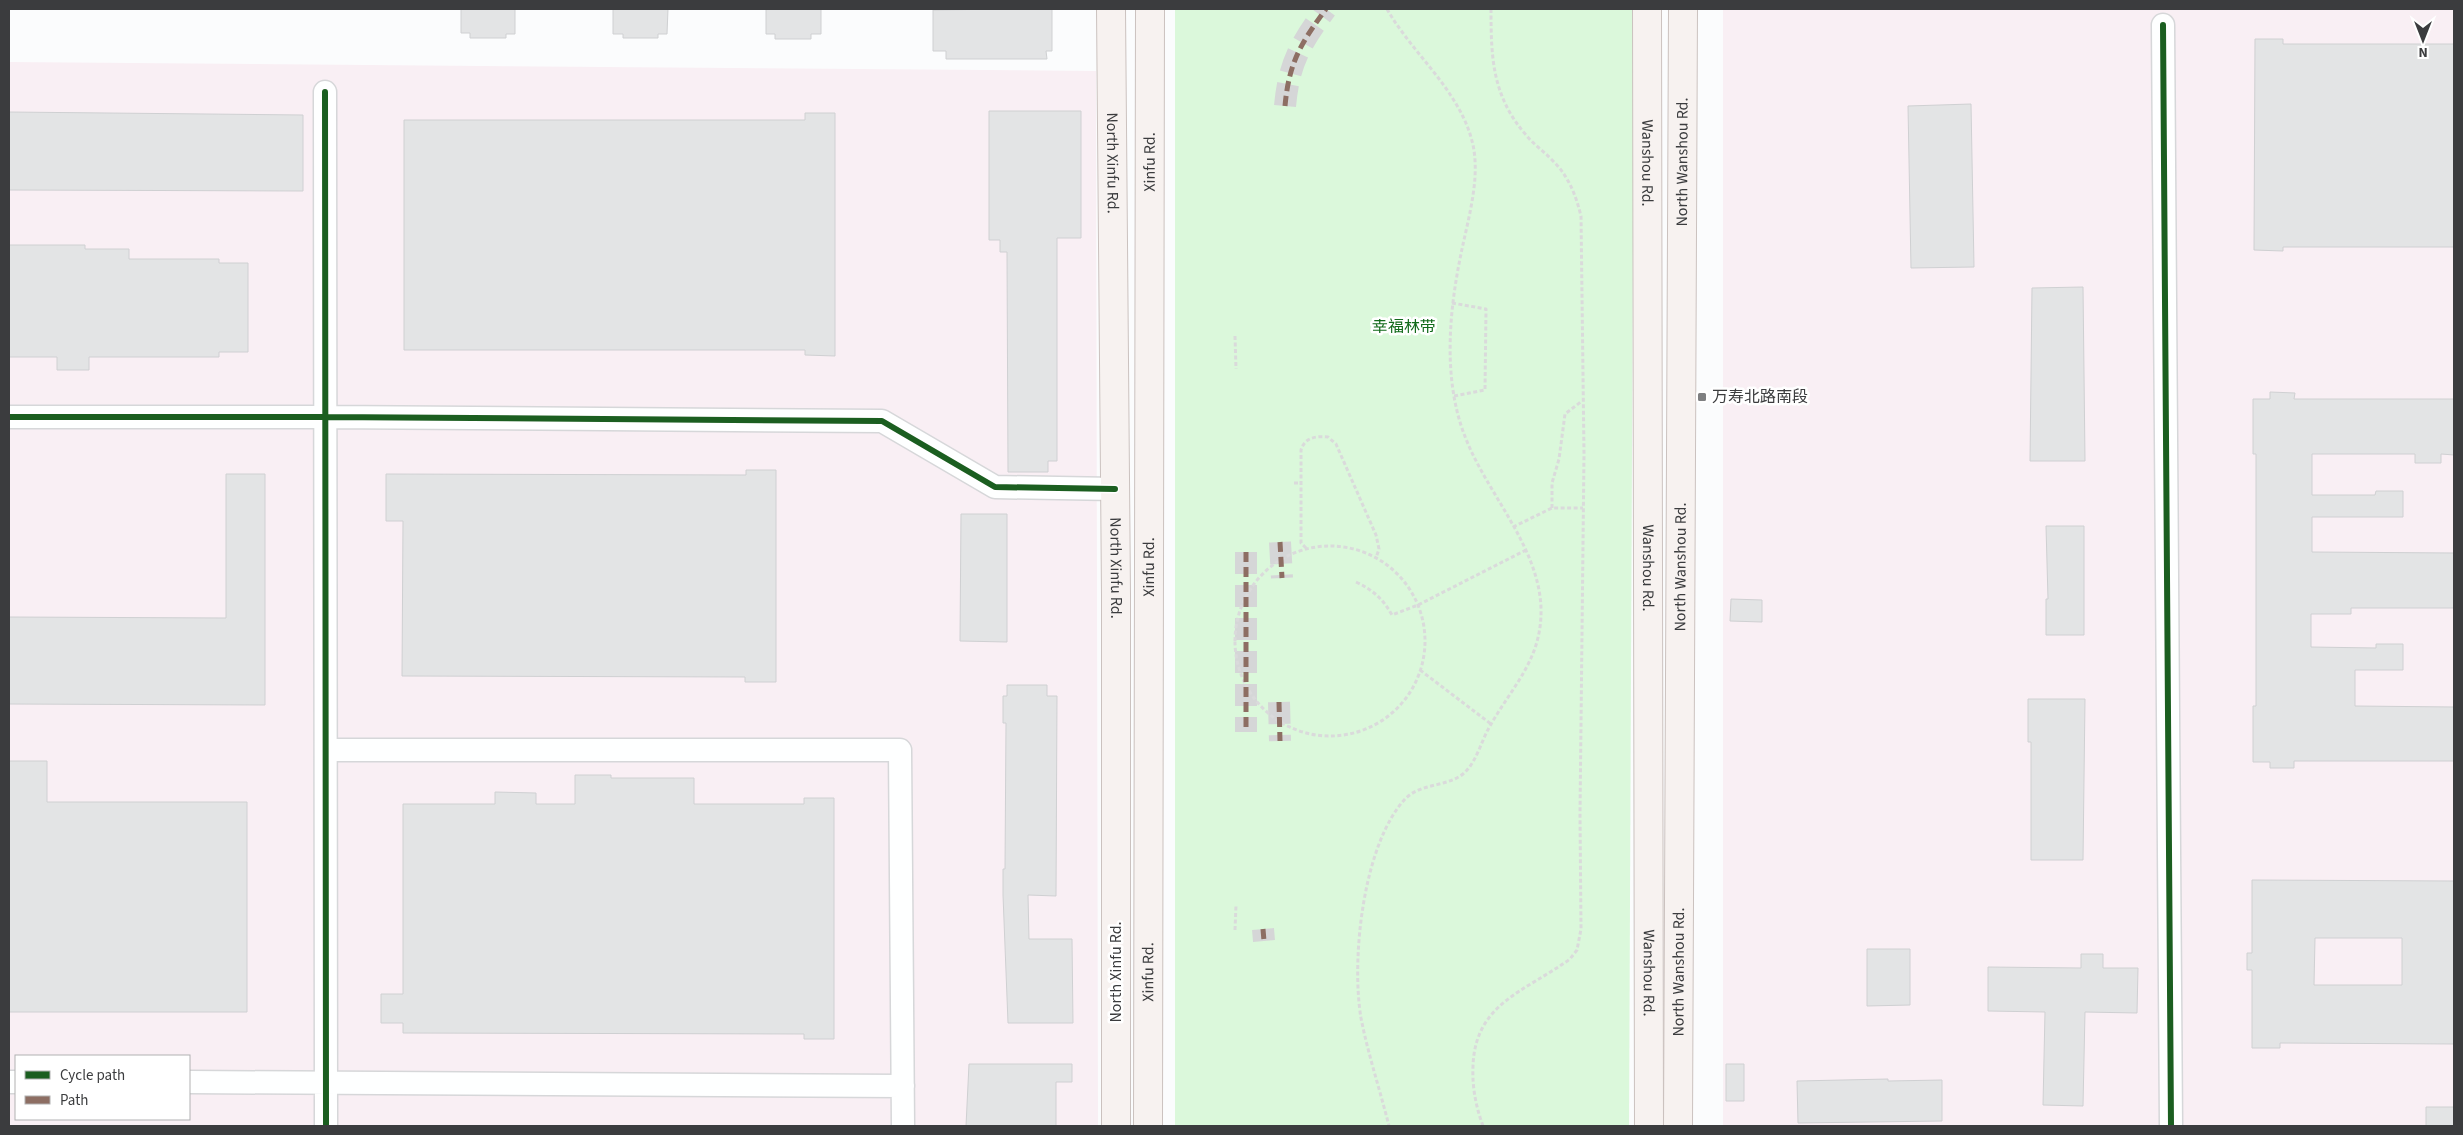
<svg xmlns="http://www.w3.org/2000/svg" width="2463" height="1135" font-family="'Source Sans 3','Noto Sans SC',sans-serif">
	<rect width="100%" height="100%" fill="#fbfcfd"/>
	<path fill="#f9eff4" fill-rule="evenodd" d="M1723,9H2454V1126H1723Z
		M9,62L1096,71L1098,1126H9ZM16,1056H189V1119H16Z"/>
	<path fill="#dbf8db" d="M1175,9H1634L1629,1126H1175Z"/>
	<path fill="#e3e4e5" stroke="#cfd0d2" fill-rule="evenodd" d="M461,9H515V34H506V38H470V33H461Z
		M613,9H668L667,34H658V38H623V34H613Z
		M766,9H821V34H811V39H775V34H766Z
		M1007,9H1052V51H1046L1047,59H946V51H933V10Z
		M2255,39H2283V44H2454V247H2283V251L2254,250Z
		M1971,104L1974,267L1911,268L1908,106Z
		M989,111H1081V238H1057V461H1048V472H1008L1007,252H1000V240H989Z
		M9,112L303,115V191L9,190Z
		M805,113H835V356L805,355V350H404V120H805Z
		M9,245H85V249H129V259H219V263H248V352H219V357H89V370H57V357H9Z
		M2083,287L2085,461H2030L2032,288Z
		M2270,392L2295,393L2294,399H2454V455L2441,454V463H2415V454H2312V495H2375L2376,491H2403V517H2312V552L2454,553V608H2351V614H2311V647L2376,648V644H2403V670H2355V706L2454,707V761H2294V768H2270V762H2253V706H2256V454H2253V399H2270Z
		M746,470H776V682H745V677L402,676L403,521H386V474L746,475Z
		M226,474H265V705L9,704V617L226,618Z
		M961,514H1007V642L960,641Z
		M2046,526H2084V635H2046V599H2048Z
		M1731,599L1762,600V622L1730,621Z
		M1007,685H1047V696H1057L1056,896L1028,895L1029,939H1072L1073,1023H1008L1003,895V869H1005L1006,723H1003V696H1007Z
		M2028,699H2085L2083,860H2031V742H2028Z
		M9,761H47V802H247V1012H9Z
		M575,775H611V778H694V804H804V798H834V1039H804V1034L403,1033V1023H381V994H403V804H495V792L536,793V804H575Z
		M2252,880L2454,881V1044L2280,1043V1048H2252V970H2247V953H2252ZM2315,938H2402V985H2314Z
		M1867,949H1910V1005L1867,1006Z
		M2081,954H2103V968H2138L2137,1013L2085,1012L2083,1106L2043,1105L2045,1012L1988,1011V967L2081,968Z
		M969,1064H1072V1082H1056V1126H966Z
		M1726,1064H1744V1101H1726Z
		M1888,1079V1081L1942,1080V1121L1798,1123L1797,1081Z
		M2426,1107H2454V1126H2426Z"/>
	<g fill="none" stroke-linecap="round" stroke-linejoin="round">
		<path stroke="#d5d6d7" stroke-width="22" stroke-dasharray="22 11" stroke-linecap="butt" d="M1285,106C1289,62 1301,43 1326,9
			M1280,542L1282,578
			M1246,552V732
			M1279,702L1280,741
			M1263,929L1264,941"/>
		<g stroke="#d6d7d9" stroke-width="25">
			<path id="minor" d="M2163,25L2171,1126
				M325,92L326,1126
				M9,417H326L882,421L995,487L1115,489
				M326,750H900L903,1126
				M9,1082H16
				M189,1082L903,1086"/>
		</g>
		<g stroke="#cbc2bf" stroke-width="30">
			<g id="major">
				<path id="s1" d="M1111,9L1116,595V1126"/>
				<path id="s2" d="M1647,9L1649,1126"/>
				<path id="s3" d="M1148,1126L1150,9"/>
				<path id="s4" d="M1678,1126L1683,9"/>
			</g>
		</g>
		<path stroke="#dadadb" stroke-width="3" stroke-dasharray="4 2.5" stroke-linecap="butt" d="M1387,9C1413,55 1461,91 1473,145C1480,178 1469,216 1462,249C1449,310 1442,380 1466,439C1492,505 1560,567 1536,645C1527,674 1505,699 1490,726C1481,741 1477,762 1463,774C1446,787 1422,783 1406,798C1363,843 1351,959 1361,1018C1368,1054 1380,1090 1389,1126
			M1452,303L1486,309L1485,390L1454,396
			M1235,336L1236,369
			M1294,483H1301
			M1552,508V483L1559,459L1565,414L1582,401
			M1513,527L1552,508H1583
			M1235 641a95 95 0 1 1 190 0a95 95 0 1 1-190 0Z
			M1306,548L1301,543V450C1305,437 1316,436 1328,437L1336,444L1376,535L1379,549L1376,558
			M1356,582C1373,590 1383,599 1392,615L1418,605L1526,550
			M1420,670L1491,724
			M1235,930L1236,905
			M1483,1126C1476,1107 1472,1087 1473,1066C1475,1003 1526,991 1570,959L1577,950L1581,929L1580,814L1584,454L1581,216C1576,196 1569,177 1554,162C1545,152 1534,145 1526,135C1492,96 1491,57 1491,9"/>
		<use href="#minor" stroke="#feffff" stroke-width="22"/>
		<use href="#major" stroke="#f7f2f0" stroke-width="28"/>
		<path stroke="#8d6e63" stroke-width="5" stroke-dasharray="10 5" stroke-linecap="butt" d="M1285,106C1289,62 1301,43 1326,9
			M1280,542L1282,578
			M1246,552V732
			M1279,702L1280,741
			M1263,929L1264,941"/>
		<g stroke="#fff" stroke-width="9">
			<path id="cycleway" d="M2163,25L2171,1126
				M325,92L326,1126
				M9,417H326L882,421L995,487L1115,489"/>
		</g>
		<use href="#cycleway" stroke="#1b5e20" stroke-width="6"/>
	</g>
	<rect fill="#7e7f81" stroke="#fff" stroke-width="2" x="1697" y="392" width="10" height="10" rx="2.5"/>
	<g text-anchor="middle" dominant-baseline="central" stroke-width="5" stroke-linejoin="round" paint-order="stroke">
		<g font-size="16" fill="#3b3c3e" stroke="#fff">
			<text stroke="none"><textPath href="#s1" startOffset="154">North Xinfu Rd.</textPath></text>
			<text stroke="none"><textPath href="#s3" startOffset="964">Xinfu Rd.</textPath></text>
			<text stroke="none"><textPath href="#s2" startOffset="154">Wanshou Rd.</textPath></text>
			<text stroke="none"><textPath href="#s4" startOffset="964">North Wanshou Rd.</textPath></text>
			<text stroke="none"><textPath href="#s1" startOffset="559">North Xinfu Rd.</textPath></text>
			<text stroke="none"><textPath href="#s3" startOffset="559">Xinfu Rd.</textPath></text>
			<text stroke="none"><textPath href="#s4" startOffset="559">North Wanshou Rd.</textPath></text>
			<text stroke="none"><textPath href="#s2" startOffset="559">Wanshou Rd.</textPath></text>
			<text transform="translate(1116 972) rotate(-90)">North Xinfu Rd.</text>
			<text stroke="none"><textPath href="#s3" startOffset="154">Xinfu Rd.</textPath></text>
			<text stroke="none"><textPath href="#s2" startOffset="964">Wanshou Rd.</textPath></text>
			<text stroke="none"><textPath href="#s4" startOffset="154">North Wanshou Rd.</textPath></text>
		</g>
		<g font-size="16" fill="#126a1b" stroke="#fff">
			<text x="1404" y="327">幸福林带</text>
		</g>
		<g font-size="16" fill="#3b3c3e" stroke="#fff" text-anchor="start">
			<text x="1712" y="397">万寿北路南段</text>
		</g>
	</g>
	<rect width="2463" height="1135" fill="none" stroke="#3b3c3e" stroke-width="20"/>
	<rect x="15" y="1055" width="175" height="65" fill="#ffffff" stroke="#b1b1b2"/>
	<rect x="25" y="1071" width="25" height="8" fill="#1b5e20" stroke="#b1b1b2"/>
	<text x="60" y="1080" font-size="15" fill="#3b3c3e">Cycle path</text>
	<rect x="25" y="1096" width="25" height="8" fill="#8d6e63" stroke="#b1b1b2"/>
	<text x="60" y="1105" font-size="15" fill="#3b3c3e">Path</text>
	<g transform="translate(2423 40) rotate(180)" stroke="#ffffff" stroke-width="4" paint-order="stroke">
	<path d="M0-4L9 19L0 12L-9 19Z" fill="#3b3c3e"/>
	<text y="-8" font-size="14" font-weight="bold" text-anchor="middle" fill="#3b3c3e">N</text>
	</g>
</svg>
